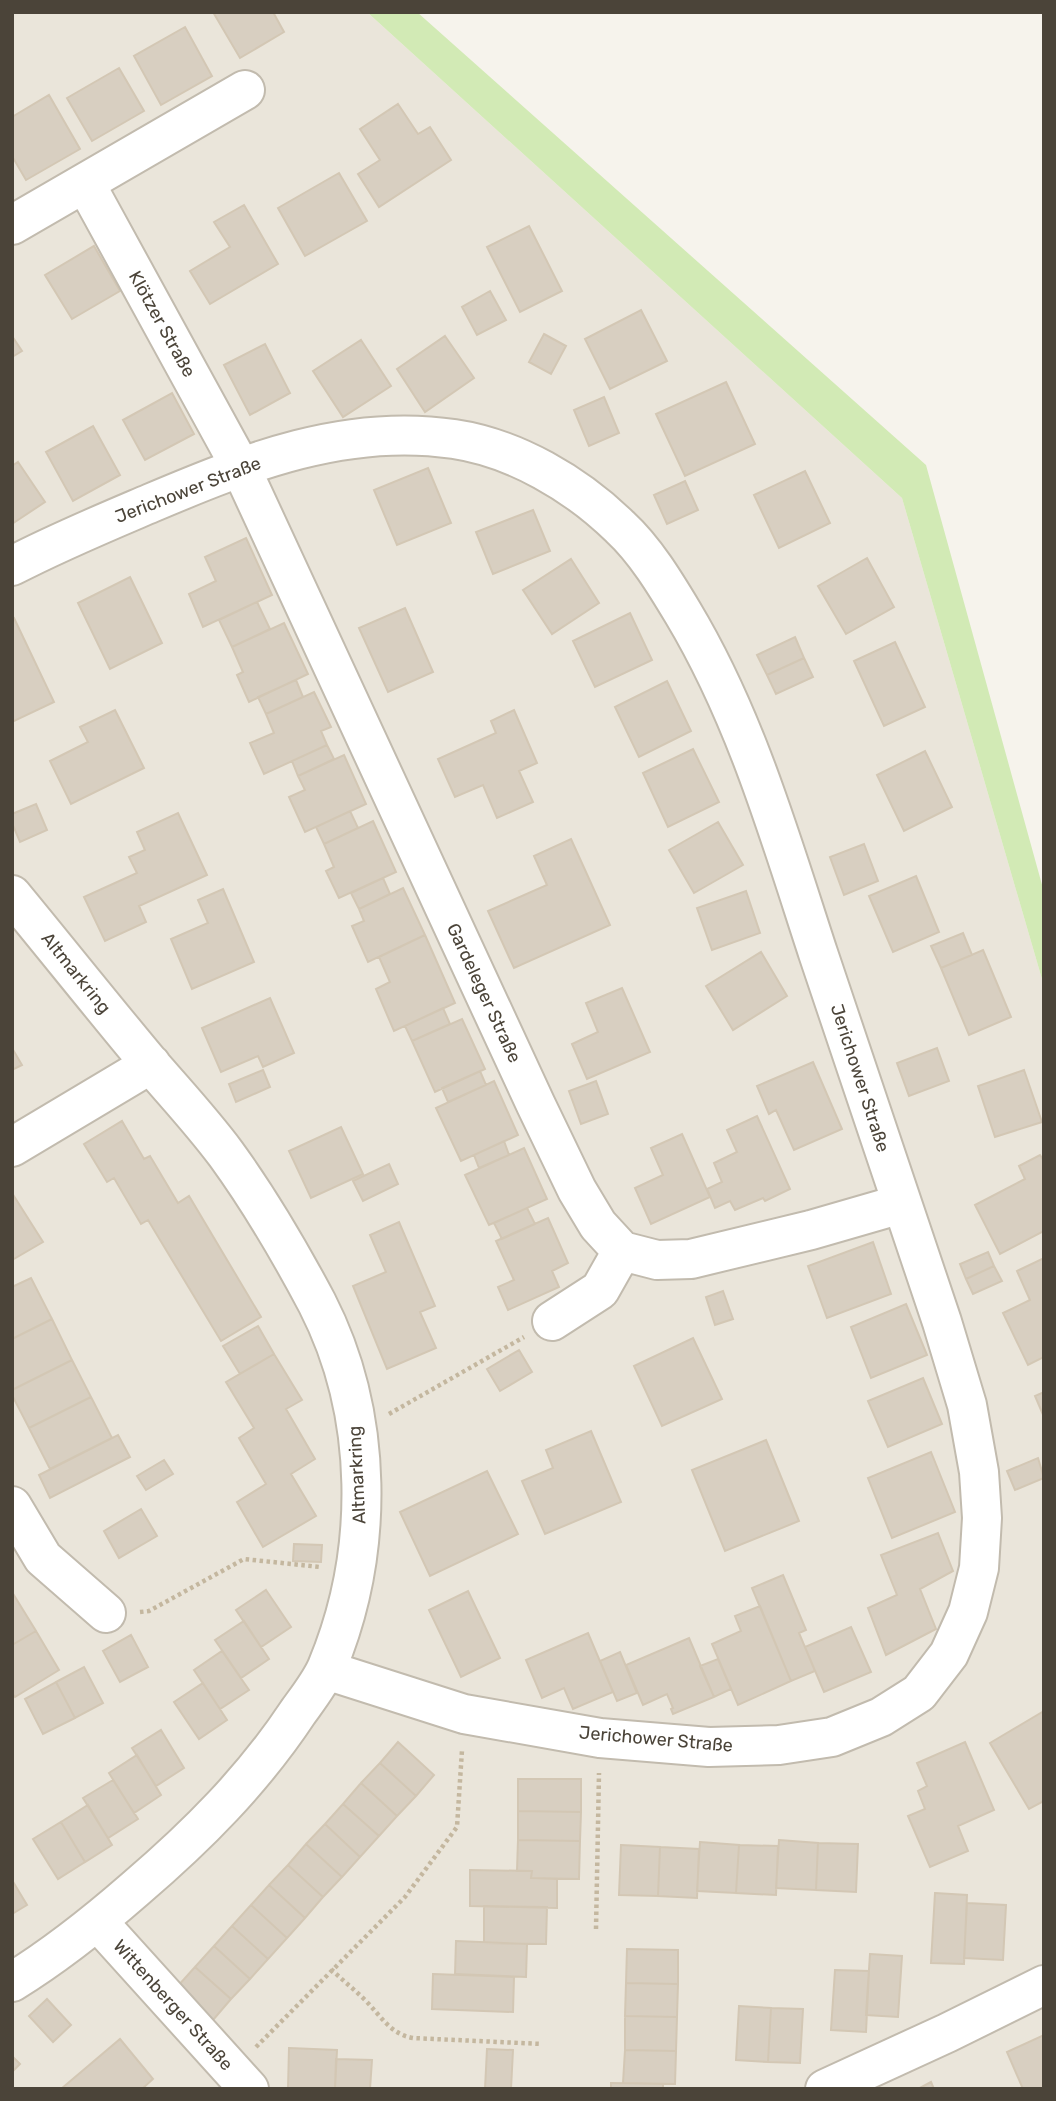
<svg xmlns="http://www.w3.org/2000/svg" width="1056" height="2101" viewBox="0 0 1056 2101" font-family="Rubik,sans-serif">
	<style>
		.residential { fill: #eae5da }
		.green { fill: #d2eab5 }
		.building { fill: #d8cfc1; stroke: #d3c7b4; stroke-width: 2 }
		.lines { fill: none; stroke-linecap: round; stroke-linejoin: round }
		.minor-casing { stroke: #c2bbae; stroke-width: 42 }
		.path { stroke: #c4b79f; stroke-width: 4.5; stroke-dasharray: 3.5 3.5; stroke-linecap: butt }
		.minor { stroke: #fff; stroke-width: 38 }
		.labels { text-anchor: middle; dominant-baseline: central; stroke-width: 5; stroke-linejoin: round; paint-order: stroke }
		.street-label { font-size: 18px; fill: #4b4439; stroke: #fff }
	</style>
	<rect width="100%" height="100%" fill="#f6f3ec"/>
	<path class="residential" d="M12,12h355l535,486 142,488v1103h-1032z"/>
	<path class="green" d="M367,12h50l509,453 118,427v94l-142,-488z"/>
	<path class="building" d="M213,12h60l11,20 -44,26z
		M185,27l27,49 -51,29 -27,-49z
		M119,68l25,43 -52,30 -25,-43z
		M49,95l31,54 -54,31 -14,-24v-39z
		M398,104l20,30 12,-7 21,33 -72,47 -21,-33 22,-14 -20,-31z
		M339,173l28,48 -62,35 -27,-48z
		M244,205l34,59 -68,40 -20,-33 40,-24 -16,-25z
		M529,226l33,65 -42,21 -33,-65z
		M94,246l26,45 -48,28 -27,-44z
		M490,291l16,29 -29,15 -15,-28z
		M641,310l26,51 -57,28 -25,-50z
		M544,334l22,12 -15,28 -22,-12z
		M12,336l10,15 -10,6z
		M445,336l29,42 -49,34 -28,-43z
		M361,340l30,46 -48,31 -30,-46z
		M265,344l25,49 -40,22 -26,-50z
		M726,382l29,62 -70,32 -29,-62z
		M172,393l22,41 -49,26 -22,-40z
		M604,397l15,36 -30,13 -15,-36z
		M93,426l27,49 -47,26 -27,-49z
		M18,462l27,40 -33,22v-58z
		M428,468l23,55 -54,22 -23,-55z
		M805,471l25,52 -51,25 -25,-53z
		M685,481l13,29 -31,14 -13,-29z
		M533,510l17,41 -57,23 -17,-42z
		M246,538l26,57 -69,32 -14,-33 27,-13 -11,-24z
		M867,558l27,49 -48,27 -28,-48z
		M571,559l28,44 -47,31 -29,-44z
		M130,577l32,66 -52,26 -32,-66z
		M257,602l13,27 -38,18 -13,-27z
		M405,608l28,64 -45,20 -29,-64z
		M630,613l22,47 -57,27 -22,-46z
		M14,618l40,84 -42,20v-103z
		M284,623l24,51 -59,28 -12,-27 6,-3 -11,-25z
		M795,637l9,21 -37,17 -10,-20z
		M895,642l30,65 -41,19 -30,-65z
		M804,658l9,19 -37,17 -9,-19z
		M296,680l7,17 -37,17 -8,-17z
		M667,681l24,50 -52,26 -24,-50z
		M314,692l17,35 -10,4 6,14 -63,29 -14,-31 24,-10 -8,-19z
		M115,710l29,58 -73,36 -21,-43 38,-19 -8,-15z
		M514,710l23,53 -18,8 14,31 -36,16 -14,-33 -28,12 -17,-38 58,-26 -5,-12z
		M327,745l7,14 -36,17 -6,-15z
		M693,749l26,53 -51,25 -25,-54z
		M925,751l27,56 -48,24 -27,-56z
		M344,755l22,49 -61,28 -16,-35 16,-7 -7,-14z
		M36,804l11,26 -27,12 -8,-19v-9z
		M350,811l8,17 -34,16 -8,-17z
		M178,813l29,62 -68,31 7,16 -41,19 -21,-44 53,-24 -8,-16 16,-7 -8,-18z
		M373,821l23,51 -57,26 -13,-27 8,-4 -10,-23z
		M718,822l25,43 -49,28 -25,-43z
		M571,839l39,86 -96,43 -26,-57 59,-26 -13,-29z
		M864,844l14,37 -34,14 -14,-38z
		M916,876l23,56 -46,20 -24,-56z
		M383,878l7,16 -31,15 -8,-16z
		M403,888l22,47 -57,27 -16,-36 12,-5 -5,-12z
		M223,889l31,73 -62,27 -21,-50 37,-16 -10,-23z
		M746,891l14,42 -48,17 -15,-42z
		M963,933l9,22 -31,13 -10,-22z
		M425,935l30,68 -61,28 -18,-42 14,-7 -11,-25z
		M983,950l28,67 -42,18 -28,-67z
		M761,952l26,44 -54,34 -27,-44z
		M622,988l28,64 -63,27 -15,-35 26,-12 -12,-29z
		M270,998l24,55 -31,14 -5,-11 -37,16 -19,-44z
		M443,1008l7,16 -38,17 -7,-15z
		M462,1019l23,50 -50,23 -23,-51z
		M12,1048l10,17 -10,5z
		M937,1048l12,33 -40,15 -12,-33z
		M813,1062l29,67 -48,21 -18,-40 -7,4 -12,-28z
		M263,1070l7,17 -34,15 -7,-18z
		M1024,1070l18,52 -47,15 -17,-51z
		M480,1071l6,14 -38,17 -6,-14z
		M494,1081l24,54 -57,26 -25,-53z
		M596,1081l12,33 -27,10 -12,-33z
		M757,1116l33,73 -25,12 -2,-3 -28,12 -5,-9 -15,7 -8,-19 15,-7 -8,-19 23,-11 -10,-22z
		M122,1121l22,38 6,-3 28,47 11,-7 72,121 -40,24 -73,-121 -7,4 -27,-46 -7,4 -23,-38z
		M341,1127l22,47 -52,24 -22,-47z
		M682,1134l28,63 -59,27 -16,-36 28,-13 -12,-27z
		M504,1141l5,14 -30,13 -5,-13z
		M524,1148l23,51 -58,26 -24,-50z
		M1040,1155l4,6v70l-44,23 -25,-49 50,-26 -6,-13z
		M389,1164l9,20 -35,17 -10,-20z
		M12,1193l31,49 -31,18z
		M527,1208l8,16 -33,15 -8,-16z
		M548,1218l20,45 -16,8 7,16 -51,23 -10,-23 16,-7 -18,-39z
		M399,1222l36,84 -15,6 16,36 -49,21 -34,-83 33,-14 -16,-37z
		M873,1242l18,52 -64,24 -19,-52z
		M988,1252l6,14 -28,13 -6,-15z
		M1044,1258v99l-16,8 -25,-52 27,-13 -13,-29z
		M994,1266l8,15 -29,13 -7,-15z
		M31,1278l21,41 -40,20v-52z
		M723,1291l10,28 -18,6 -9,-28z
		M906,1304l21,51 -56,23 -20,-51z
		M52,1319l20,41 -60,30v-51z
		M258,1326l16,28 -34,20 -17,-28z
		M693,1338l29,61 -60,27 -28,-60z
		M519,1350l13,22 -32,19 -13,-22z
		M274,1354l28,46 -16,9 29,50 -24,15 25,42 -53,31 -26,-45 29,-18 -27,-46 15,-10 -28,-46z
		M72,1360l19,37 -62,31 -17,-33v-5z
		M923,1378l19,46 -54,23 -20,-46z
		M1044,1392v25l-9,-21z
		M91,1397l21,41 -62,31 -21,-41z
		M591,1431l30,71 -76,32 -23,-53 31,-13 -7,-18z
		M118,1435l12,22 -80,41 -11,-23z
		M766,1440l33,81 -74,30 -33,-81z
		M931,1452l24,60 -63,26 -24,-60z
		M1038,1458l6,20 -29,12 -8,-19z
		M164,1460l9,14 -27,16 -9,-14z
		M487,1471l31,63 -88,42 -30,-64z
		M141,1509l16,27 -38,22 -15,-27z
		M938,1533l15,38 -33,18 16,40 -50,26 -18,-47 29,-13 -16,-40z
		M294,1544l28,1 -1,17 -28,-1z
		M783,1575l23,55 -7,3 16,38 -24,10 -39,-93z
		M266,1590l25,37 -30,20 -25,-37z
		M468,1591l32,67 -39,19 -32,-67z
		M12,1592l24,39 -24,14z
		M760,1606l31,75 -53,24 -26,-61 29,-13 -6,-15z
		M244,1621l25,38 -28,19 -26,-38z
		M851,1627l20,45 -47,20 -19,-45z
		M36,1631l23,39 -44,27 -3,-4v-48z
		M588,1633l25,59 -40,17 -9,-21 -22,10 -16,-38z
		M131,1635l17,32 -28,15 -17,-31z
		M689,1638l25,59 -41,17 -2,-5 2,-1 -6,-14 -24,11 -17,-40z
		M222,1651l27,39 -29,19 -26,-39z
		M620,1652l17,41 -20,8 -17,-40z
		M718,1659l13,30 -17,8 -14,-31z
		M84,1667l19,36 -28,15 -19,-36z
		M56,1682l19,36 -32,16 -18,-35z
		M203,1683l24,37 -28,19 -25,-37z
		M1044,1711v90l-15,8 -39,-66z
		M161,1730l23,38 -28,18 -24,-38z
		M398,1742l36,33 -18,21 -36,-33z
		M965,1742l29,68 -36,16 10,25 -38,16 -22,-51 17,-7 -7,-18 9,-5 -10,-23z
		M137,1755l24,40 -27,18 -25,-40z
		M380,1763l36,33 -19,20 -36,-33z
		M518,1779h63v33l-63,-1z
		M113,1780l25,39 -30,19 -25,-40z
		M361,1783l36,33 -18,20 -36,-32z
		M343,1804l36,32 -19,21 -35,-33z
		M88,1805l24,40 -27,17 -24,-40z
		M518,1811l63,1 -1,29 -62,-1z
		M61,1822l24,40 -27,17 -25,-40z
		M325,1824l35,33 -18,20 -36,-33z
		M518,1840l62,1 -1,38 -48,-1 1,-7h-15z
		M779,1840l39,3 -2,47 -40,-2z
		M700,1842l39,3 -3,48 -39,-2z
		M818,1843l40,1 -2,48 -40,-2z
		M306,1844l36,33 -19,20 -35,-32z
		M621,1845l39,2 -2,49 -39,-1z
		M739,1845l39,1 -2,49 -40,-2z
		M660,1847l39,2 -2,49 -39,-2z
		M288,1865l35,32 -18,21 -36,-33z
		M470,1870l62,1 -1,7 26,1v29l-87,-2z
		M12,1880l15,25 -15,9z
		M269,1885l36,33 -18,20 -36,-33z
		M935,1893l32,2 -3,69 -33,-1z
		M967,1903l39,2 -3,55 -39,-2z
		M251,1905l36,33 -19,21 -36,-33z
		M484,1906l63,1 -1,37 -62,-1z
		M232,1926l36,33 -18,20 -36,-33z
		M456,1941l71,3 -1,33 -71,-3z
		M214,1946l36,33 -19,20 -36,-32z
		M627,1949l51,1v34l-52,-1z
		M870,1954l32,2 -4,61 -32,-2z
		M195,1967l36,32 -18,21 -36,-33z
		M835,1970l34,1 -3,61 -35,-2z
		M433,1974l81,3 -1,35 -81,-3z
		M626,1983l52,1 -1,33 -52,-1z
		M47,1999l24,26 -18,17 -24,-26z
		M739,2006l32,2 -3,54 -32,-2z
		M771,2008l32,1 -3,54 -32,-1z
		M625,2016l52,1 -1,34 -51,-1z
		M1044,2035v54h-21l-16,-37z
		M120,2039l33,40 -11,10h-81z
		M289,2048l48,2 -2,39h-47z
		M487,2049l26,1 -2,39h-26z
		M625,2050l51,1 -1,33 -52,-1z
		M12,2056l8,8 -8,8z
		M336,2059l36,1 -2,29h-35z
		M931,2082l3,7h-16z
		M611,2083l52,1v5h-52z"/>
	<g class="lines">
		<defs>
			<path id="minor" d="M85,183l155,283 296,639 41,85 21,35 24,26 35,9 34,-1 120,-29 90,-26
				M12,225l233,-135
				M12,566c46,-24 92,-43 139,-63 97,-41 195,-80 303,-64 61,9 122,45 166,88 25,23 45,56 63,86 63,105 97,224 135,340 41,123 82,246 124,369l25,83 12,67 3,46 -3,50 -11,44 -19,42 -30,39 -38,24 -49,20 -53,8 -70,2 -109,-9 -136,-24 -138,-44
				M12,895c47,57 93,115 140,171 25,29 51,57 74,88 32,44 65,100 91,149 57,111 58,249 10,364 -7,16 -19,31 -29,45 -45,68 -101,124 -163,177 -39,34 -79,66 -123,93
				M12,1147l139,-83
				M552,1321l48,-31 22,-39
				M12,1506l31,52 63,55
				M98,1922l151,167
				M825,2089l122,-56 97,-48"/>
		</defs>
		<use href="#minor" class="minor-casing"/>
		<path class="path" d="M389,1414l135,-77
			M140,1612l9,-1 95,-52 76,8
			M596,1929l3,-156
			M331,1969c11,11 23,20 34,31 16,16 25,34 48,38l129,6
			M256,2047l149,-150 52,-70 5,-77"/>
		<use href="#minor" class="minor"/>
	</g>
	<g class="labels">
		<g class="street-label">
			<text transform="translate(162 324) rotate(61)">Klötzer Straße</text>
			<text transform="translate(188 490) rotate(-21)">Jerichower Straße</text>
			<text transform="translate(76 973) rotate(51)">Altmarkring</text>
			<text transform="translate(484 993) rotate(65)">Gardeleger Straße</text>
			<text transform="translate(860 1078) rotate(72)">Jerichower Straße</text>
			<text transform="translate(357 1475) rotate(-93)">Altmarkring</text>
			<text transform="translate(656 1739) rotate(5)">Jerichower Straße</text>
			<text transform="translate(173 2005) rotate(48)">Wittenberger Straße</text>
		</g>
	</g>
	<rect width="1056" height="2101" fill="none" stroke="#4b4439" stroke-width="28"/>
</svg>
